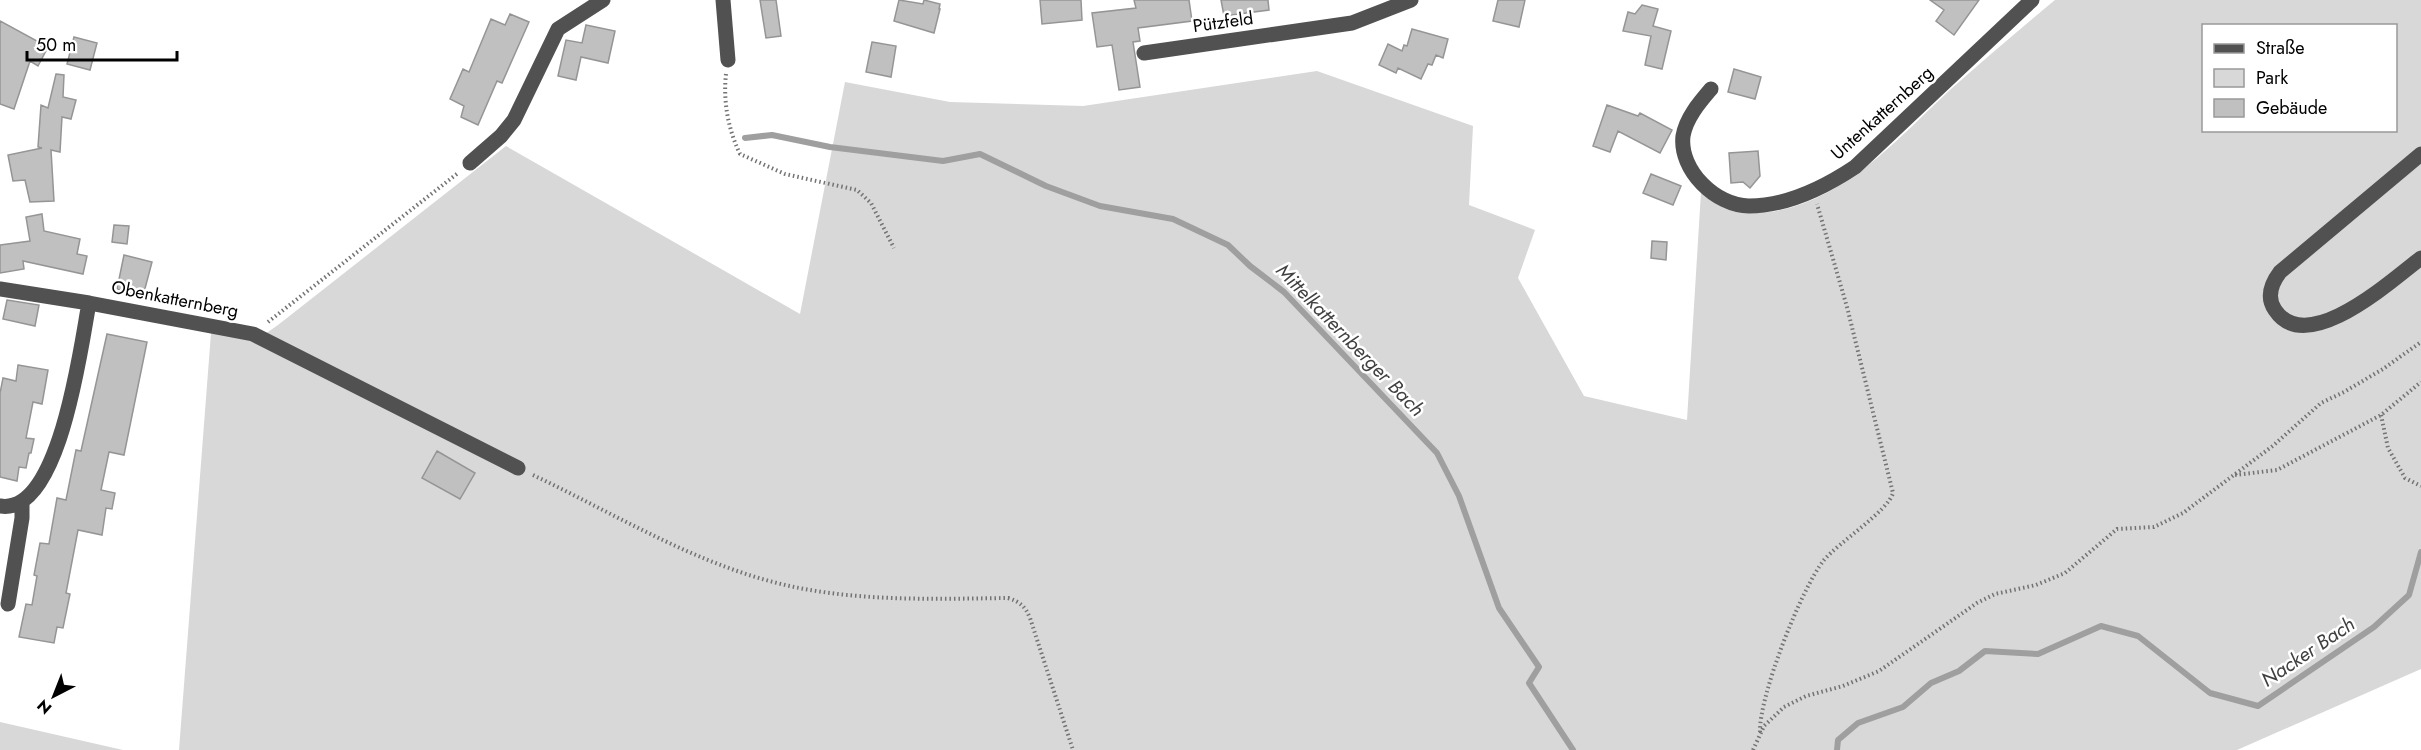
<svg xmlns="http://www.w3.org/2000/svg" width="2421" height="750" viewBox="0 0 2421 750" font-family="Jost,sans-serif">
	<style>
		.green { fill: #d8d8d8; fill-rule: evenodd }
		.lines { fill: none; stroke-linecap: round; stroke-linejoin: round }
		.stream { stroke: #9f9f9f; stroke-width: 6 }
		.building { fill: #c0c0c0; stroke: #959595; stroke-width: 1.5 }
		.path { stroke: #737373; stroke-width: 4; stroke-dasharray: 1.5 3; stroke-linecap: butt }
		.minor { stroke: #515151; stroke-width: 15 }
		.labels { text-anchor: middle; dominant-baseline: central; stroke-width: 5; stroke-linejoin: round; paint-order: stroke }
		.street-label { font-size: 18px; fill: #000; stroke: #fff }
		.water-label { font-size: 20px; font-style: italic; fill: #404040; stroke: #fff }
	</style>
	<rect width="100%" height="100%" fill="#fff"/>
	<path class="green" d="M2055,0h366v669l-184,81h-2058l32,-417 44,8 23,-16 228,-179 294,168 45,-232 105,20 133,4 234,-35 156,55 -4,79 66,25 -17,48 66,118 103,24 14,-228c24,12 41,23 69,20 75,-11 128,-74 181,-123 34,-30 69,-60 104,-89zM2204,26h192v104h-192z
		M0,722l123,28h-123z"/>
	<g class="lines">
		<path class="stream" d="M745,138l27,-3 58,12 113,14 37,-7 66,32 54,20 73,13 55,26 22,21 34,26 153,161 22,43 40,112 40,59 -10,16 44,67
			M1837,750l1,-10 20,-17 45,-16 28,-24 28,-12 26,-20 53,3 63,-28 37,10 72,57 48,13 116,-79 35,-32 12,-43"/>
	</g>
	<path class="building" d="M760,0h16l5,36 -15,2z
		M899,0l24,4 1,-4 16,4 -1,5h1l-6,24 -40,-12z
		M1040,0h41l1,20 -40,4z
		M1134,0h55l3,21 -54,7 2,13 -7,1 7,45 -21,3 -7,-45 -15,2 -5,-34 44,-5z
		M1221,0h47l1,10 -45,6z
		M1498,0h27l-6,27 -26,-6z
		M1930,0h49l-25,35 -18,-14 8,-11z
		M1642,5l16,4 -5,17 18,5 -9,38 -17,-4 6,-29 -28,-5 5,-19 7,2z
		M510,14l19,8 -27,61 -5,-2 -19,44 -17,-8 3,-11 -14,-7 13,-30 6,3 22,-53 14,6z
		M0,21l48,26 -10,19 -8,-5 -16,48 -14,-5z
		M586,25l29,6 -7,32 -27,-6 -5,23 -18,-4 8,-36 16,3z
		M1412,29l36,10 -5,19 -7,-3 -4,10 -4,-1 -7,15 -23,-11 -2,5 -17,-8 9,-21 14,7 2,-6 3,1z
		M74,37l23,6 -7,27 -23,-6z
		M872,42l24,4 -5,31 -25,-5z
		M1734,69l27,8 -6,22 -27,-7z
		M56,74l8,1 -1,22 13,3 -5,19 -9,-2 -2,35 -9,-2 3,51 -24,1 -5,-22 -12,1 -5,-26 34,-7 -4,-1 3,-42 7,3z
		M1607,105l31,11 2,-3 32,17 -12,23 -42,-22 -8,21 -17,-6z
		M1758,151l2,25 -10,12 -7,-6 -12,1 -2,-30z
		M1651,174l30,12 -8,19 -30,-12z
		M42,214l2,17 36,8 -3,15 10,2 -4,18 -60,-13 1,8 -24,4v-28l30,-4 -4,-24z
		M114,225l15,1 -2,18 -15,-2z
		M1652,241l15,1 -1,18 -15,-2z
		M124,255l28,7 -9,34 -26,-7z
		M7,300l32,5 -4,21 -32,-7z
		M107,334l40,8 -23,113 -15,-3 -8,38 14,3 -3,16 -6,-1 -4,27 -24,-5 -12,63 4,1 -7,34 -6,-1 -3,16 -35,-6 7,-33 6,1 5,-29 -3,-1 6,-32 9,1 8,-46 9,2 10,-50 5,1z
		M18,365l30,5 -6,34 -9,-2 -7,36 8,1 -3,14h-2l-3,15 -7,-1 -2,14 -17,-4v-84l3,-15 13,3z
		M437,451l38,22 -15,26 -38,-21z"/>
	<g class="lines">
		<path class="path" d="M726,74c-3,27 2,55 14,80l45,20 72,16 14,13 23,45
			M268,322l190,-149
			M2381,415l7,33 17,30 16,8
			M533,475c80,38 157,86 244,108 75,19 154,16 231,15 12,4 17,8 22,20l43,132
			M2235,475l42,-5 104,-55 40,-33
			M1760,732c-1,-36 41,-143 64,-172 14,-17 64,-49 69,-67l-46,-186 -30,-103
			M1753,750l11,-24 20,-19 22,-11 37,-10 36,-15 98,-68 18,-9 41,-9 29,-12 52,-44 37,-2 29,-14 91,-68 47,-42 23,-11 39,-23 38,-27"/>
		<path class="minor" d="M723,0l5,60
			M1144,53l208,-30 59,-23
			M1711,89c-12,14 -25,29 -28,47 -4,34 33,70 66,70 37,0 76,-19 106,-39l177,-167
			M2421,154l-141,118c-9,12 -14,25 -5,38 32,48 117,-30 146,-52
			M470,163l31,-27 13,-16 44,-91 45,-29
			M0,289l89,14c-8,42 -29,213 -89,203
			M89,303l164,31 265,134
			M8,604l14,-86v-15"/>
	</g>
	<g class="labels">
		<g class="street-label">
			<text transform="translate(1223 22) rotate(-8)">Pützfeld</text>
			<text transform="translate(1882 113) rotate(-42)">Untenkatternberg</text>
			<text transform="translate(175 299) rotate(11)">Obenkatternberg</text>
		</g>
		<g class="water-label">
			<text transform="translate(1350 340) rotate(46)">Mittelkatternberger Bach</text>
			<text transform="translate(2308 652) rotate(-34)">Nacker Bach</text>
		</g>
	</g>
	<rect x="2202" y="24" width="195" height="108" fill="#ffffff" stroke="#999999" stroke-width="1.5"/>
	<rect x="2214" y="44" width="30" height="9" fill="#515151" stroke="#999999" stroke-width="1.5"/>
	<text x="2256" y="54" font-size="18" fill="#000000">Straße</text>
	<rect x="2214" y="69" width="30" height="18" fill="#d8d8d8" stroke="#999999" stroke-width="1.5"/>
	<text x="2256" y="84" font-size="18" fill="#000000">Park</text>
	<rect x="2214" y="99" width="30" height="18" fill="#c0c0c0" stroke="#999999" stroke-width="1.5"/>
	<text x="2256" y="114" font-size="18" fill="#000000">Gebäude</text>
	<g transform="translate(54 696) rotate(222)" stroke="#ffffff" stroke-width="4.5" paint-order="stroke">
	<path d="M0-4.5L10 22L0 15L-10 22Z" fill="#000000"/>
	<text y="-9" font-size="16" font-weight="bold" text-anchor="middle" fill="#000000">N</text>
	</g>
	<path d="M27 51v9h150v-9" fill="none" stroke="#000000" stroke-width="3"/>
	<text x="36" y="51" font-size="18" fill="#000000" stroke="#ffffff" stroke-width="4.5" paint-order="stroke">50 m</text>
</svg>
